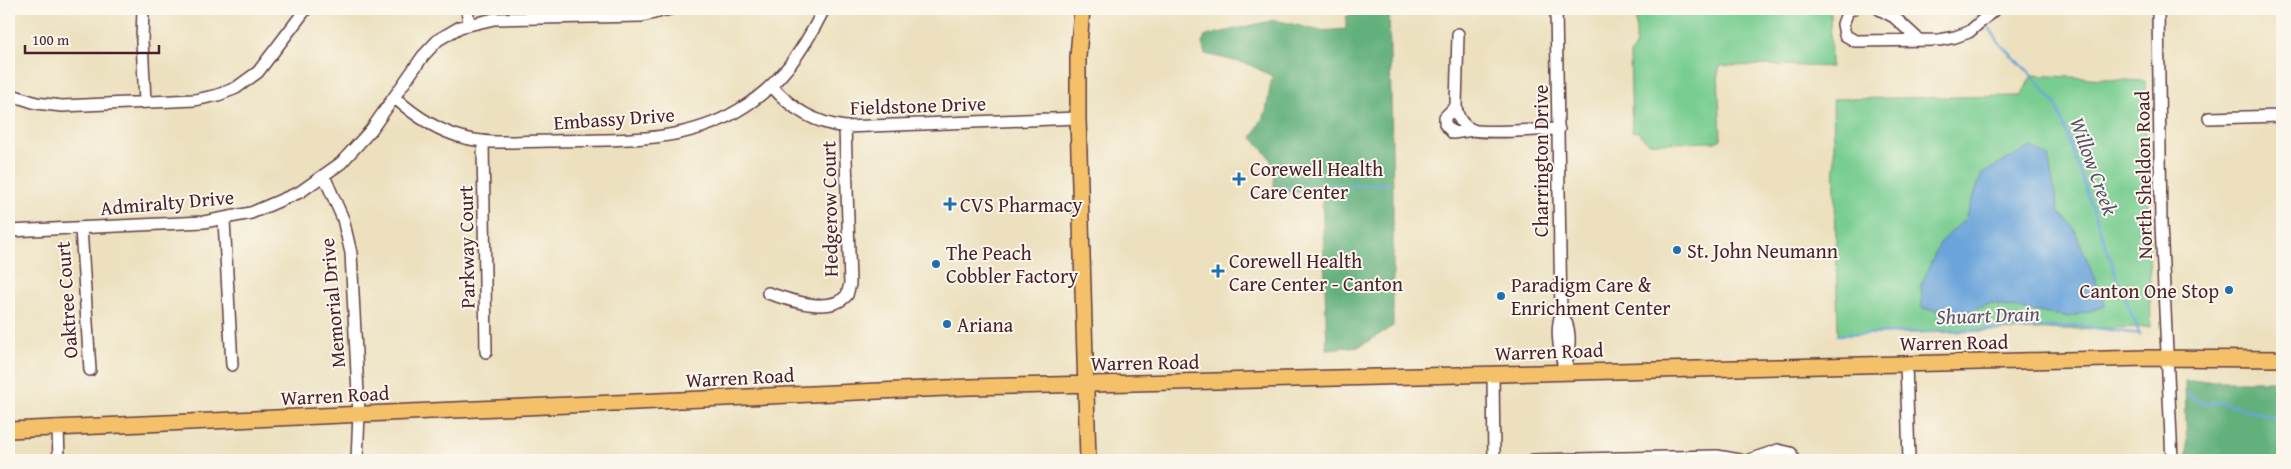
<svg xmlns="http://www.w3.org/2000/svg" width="2291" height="469" viewBox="0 0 2291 469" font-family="'Gentium Book Plus',serif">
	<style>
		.green { fill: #78cd91; stroke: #61765e }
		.forest { fill: #62b07b; stroke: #566853 }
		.water { fill: #6ba4da; stroke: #5a6282 }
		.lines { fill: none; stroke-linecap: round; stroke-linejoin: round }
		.stream { stroke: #6ba4da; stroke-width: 2.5 }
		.minor-casing { stroke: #623c41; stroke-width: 14 }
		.major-casing { stroke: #623c41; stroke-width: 18 }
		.minor { stroke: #fff; stroke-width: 11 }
		.major { stroke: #f4c16a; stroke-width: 15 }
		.poi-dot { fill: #1f6fb2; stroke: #fbf7ec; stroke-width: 2 }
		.labels { text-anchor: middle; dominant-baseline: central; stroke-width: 4; stroke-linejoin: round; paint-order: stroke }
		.street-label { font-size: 20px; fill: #4a1f2b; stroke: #fbf7ec }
		.poi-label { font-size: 20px; fill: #4a1f2b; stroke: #fbf7ec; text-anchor: start }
		.water-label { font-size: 21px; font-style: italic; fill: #575471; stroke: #fbf7ec }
	</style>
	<rect width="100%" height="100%" fill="#fbf7ec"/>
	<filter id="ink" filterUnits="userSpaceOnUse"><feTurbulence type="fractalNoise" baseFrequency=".02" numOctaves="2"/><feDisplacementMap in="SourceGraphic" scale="10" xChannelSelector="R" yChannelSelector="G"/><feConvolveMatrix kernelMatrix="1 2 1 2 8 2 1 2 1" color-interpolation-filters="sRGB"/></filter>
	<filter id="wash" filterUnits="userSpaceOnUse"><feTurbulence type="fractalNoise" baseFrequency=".0096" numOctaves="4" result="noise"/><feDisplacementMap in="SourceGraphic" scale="20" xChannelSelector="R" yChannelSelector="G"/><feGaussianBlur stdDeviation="1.12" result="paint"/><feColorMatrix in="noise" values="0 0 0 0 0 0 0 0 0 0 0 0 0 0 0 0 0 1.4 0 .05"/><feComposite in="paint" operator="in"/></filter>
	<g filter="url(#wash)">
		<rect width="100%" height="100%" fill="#ece0be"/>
		<path class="green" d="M1636,9h194l1,58 -54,-2 -57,1 -2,7 3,66 -5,3 -66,1 -8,-6 -3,-5 -7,-1 -2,-76 6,-11z
			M2032,75l113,6 6,246 -313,8 -5,-236 188,-3z"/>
		<path class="forest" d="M1359,9h30l4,183v134l-33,20 -33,3 -5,-157h-48c0,-31 0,-32 -22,-54l14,-26 6,-36 -24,-12 -43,-10 -3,-11 3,-7 70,-16 46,11 25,-2v-12z
			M2185,381h97v79h-95z"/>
		<path class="water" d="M2030,147l18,9 10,55 16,17 32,78 -37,11 -78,-13 -32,10 -37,-6 -1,-23 19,-42 25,-24 17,-45z"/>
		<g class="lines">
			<path class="stream" d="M1972,9l5,6
				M1988,26l13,19 31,30 25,31 56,161 27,68
				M1281,188l107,-4
				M2281,319h1
				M1838,335l243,-9 58,8
				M2187,394l16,10 16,-2 63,17"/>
		</g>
	</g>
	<g filter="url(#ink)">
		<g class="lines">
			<defs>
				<path id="minor" d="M143,9l-1,32 3,61
					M467,9l2,14
					M1556,9l5,305c-6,18 -1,38 4,57
					M1853,9l-5,2 -5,13 2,11 10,6 84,-1 16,-3 14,-5 26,-23
					M1879,9l15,8 24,22
					M2158,9l3,215 11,236
					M1458,34l-2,72c1,11 6,20 17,24 10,4 71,-1 86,-1
					M772,86c19,23 43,37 73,41l233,-9
					M9,94l27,9 26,3 133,-6 23,-5 18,-7 22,-16 48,-63
					M394,97c21,19 43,34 71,41 27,7 57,3 84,3 63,-2 132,4 188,-30 42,-24 66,-60 87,-102
					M1456,106l-11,11v7l8,9 20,-3
					M2209,118l73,-2
					M483,141l3,211
					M324,176l19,43 8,34 8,161 -2,46
					M224,220l8,145
					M81,228l9,142
					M9,231l195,-9 47,-9 49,-21 41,-29 30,-33 52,-74 15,-16 22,-13 34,-8 148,-3 28,-7
					M768,293c21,7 62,22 79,2l3,-11 -5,-157
					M1561,314c12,14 8,34 5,52
					M1906,363l3,97
					M1493,373l1,87
					M58,428l1,32
					M1533,460l184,-4 23,4
					M1749,460l29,-10 13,3 2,7"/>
				<path id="major" d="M1082,9l-4,48v61l10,342
					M9,430l960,-43 1177,-29 136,1"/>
			</defs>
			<use href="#minor" class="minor-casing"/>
			<use href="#major" class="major-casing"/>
			<use href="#minor" class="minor"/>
			<use href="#major" class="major"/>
		</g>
	</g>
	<g class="poi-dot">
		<path d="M1236.5 171.5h5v5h5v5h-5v5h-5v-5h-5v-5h5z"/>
		<path d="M947.5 196.5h5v5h5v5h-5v5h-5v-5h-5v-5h5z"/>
		<circle cx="1677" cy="250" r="5"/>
		<circle cx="936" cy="264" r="5"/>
		<path d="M1215.5 263.5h5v5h5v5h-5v5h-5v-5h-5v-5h5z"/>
		<circle cx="2229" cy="290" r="5"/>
		<circle cx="1501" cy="296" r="5"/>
		<circle cx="947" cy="324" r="5"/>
	</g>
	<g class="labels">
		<g class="street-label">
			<text transform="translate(918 105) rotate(-2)">Fieldstone Drive</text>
			<text transform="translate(614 118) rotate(-4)">Embassy Drive</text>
			<text transform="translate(1540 161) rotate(-90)">Charrington Drive</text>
			<text transform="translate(2143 175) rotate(-91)">North Sheldon Road</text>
			<text transform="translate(167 202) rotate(-5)">Admiralty Drive</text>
			<text transform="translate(829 209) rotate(-91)">Hedgerow Court</text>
			<text transform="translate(466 247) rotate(-91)">Parkway Court</text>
			<text transform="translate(66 300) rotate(-94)">Oaktree Court</text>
			<text transform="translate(332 303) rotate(-95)">Memorial Drive</text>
			<text transform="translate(1954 342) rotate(-1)">Warren Road</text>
			<text transform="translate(1549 351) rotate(-2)">Warren Road</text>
			<text transform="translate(1145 362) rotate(-1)">Warren Road</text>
			<text transform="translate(740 377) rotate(-3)">Warren Road</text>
			<text transform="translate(335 395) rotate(-3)">Warren Road</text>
		</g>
		<g class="poi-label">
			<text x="1250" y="168">Corewell Health<tspan x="1250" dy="23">Care Center</tspan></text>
			<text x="960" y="204">CVS Pharmacy</text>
			<text x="1687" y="250">St. John Neumann</text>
			<text x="946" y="252">The Peach<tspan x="946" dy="23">Cobbler Factory</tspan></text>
			<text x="1229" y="260">Corewell Health<tspan x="1229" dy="23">Care Center - Canton</tspan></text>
			<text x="1511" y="284">Paradigm Care &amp;<tspan x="1511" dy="23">Enrichment Center</tspan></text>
			<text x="2219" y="290" text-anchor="end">Canton One Stop</text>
			<text x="957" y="324">Ariana</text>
		</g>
		<g class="water-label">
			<text transform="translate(2094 166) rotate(70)">Willow Creek</text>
			<text transform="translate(1988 315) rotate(-2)">Shuart Drain</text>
		</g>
	</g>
	<rect width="2291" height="469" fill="none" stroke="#fbf7ec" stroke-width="30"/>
	<path d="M25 45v8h134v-8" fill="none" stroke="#4a1f2b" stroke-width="2.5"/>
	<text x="32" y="45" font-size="15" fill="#4a1f2b" stroke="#fbf7ec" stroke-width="4" paint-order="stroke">100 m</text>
</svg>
